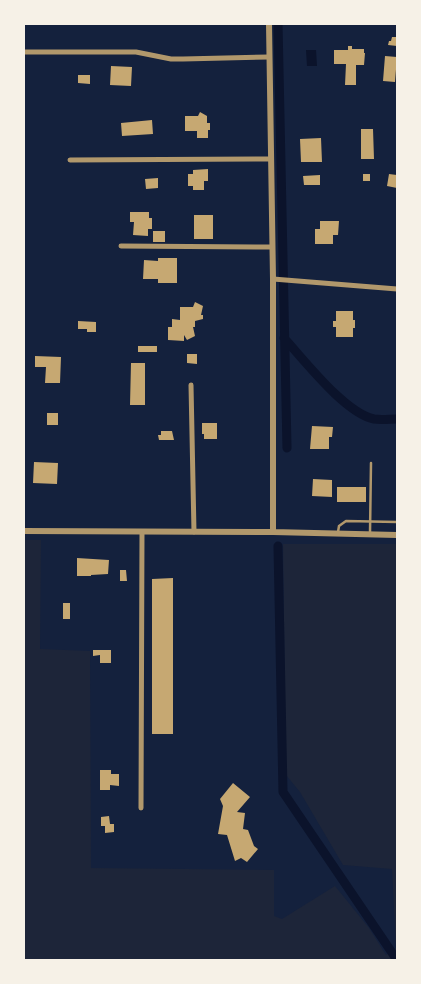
<svg xmlns="http://www.w3.org/2000/svg" width="421" height="984" viewBox="0 0 421 984" font-family="Quicksand,sans-serif">
	<style>
		.green { fill: #1d2539 }
		.water { fill: #0b132b }
		.lines { fill: none; stroke-linecap: round; stroke-linejoin: round }
		.canal { stroke: #0b132b; stroke-width: 9 }
		.building { fill: #c6a872 }
		.service { stroke: #b1986c; stroke-width: 2.5 }
		.minor { stroke: #b1986c; stroke-width: 5 }
		.tertiary { stroke: #b1986c; stroke-width: 6 }
	</style>
	<rect width="100%" height="100%" fill="#14213d"/>
	<path class="green" d="M24,540h17l-1,109 50,2 1,217 183,2v46l8,3 53,-33 34,42 17,27 10,-7 -4,-79 -49,-4 -43,-73 -14,-17 -3,-231h114v416h-373z"/>
	<path class="water" d="M306,50h10l1,16h-10z"/>
	<g class="lines">
		<path class="canal" d="M278,24l9,424
			M284,338c21,23 61,75 90,81 7,1 16,0 23,0
			M278,546l5,246 114,168"/>
	</g>
	<path class="building" d="M392,37h5v9l-9,-1 1,-4h2z
		M348,46h4v3h12v4h1l-1,12h-8v20h-11l1,-21h-12v-14h14z
		M385,56l12,1 -2,25 -12,-1z
		M111,66l21,1 -1,19 -21,-1z
		M78,75h12v9l-12,-1z
		M200,112l7,4v7h3v7h-2v8h-11v-7h-12v-15h13z
		M152,120l1,14 -31,2 -1,-13z
		M361,129h12l1,30h-13z
		M321,138l1,24h-21l-1,-23z
		M208,169v12h-4v9h-11v-4h-5v-12h5v-4z
		M363,174h7v7h-7z
		M389,174l8,1v13l-10,-2z
		M320,175v10h-16l-1,-9z
		M158,178v10l-12,1 -1,-10z
		M130,212h19v6h3v11h-4v7l-15,-1 1,-13h-4z
		M194,215h19v24h-19z
		M320,221h19l-1,14h-5v9h-18v-15h5z
		M153,231h12v11h-12z
		M158,258h19v25h-19v-4h-15l1,-19 14,1z
		M195,302l8,4 -2,9h2v4l-8,2v6h-2l2,9 -8,4 -3,-5v6l-16,-1v-13h4v-8l8,1v-13h13z
		M336,311h17v9h2v8h-2v9h-17v-10h-3v-6h3z
		M78,321l18,1v10h-9v-3h-9z
		M138,346h19v6h-19z
		M187,354h10v10l-10,-1z
		M35,356l26,1 -1,26h-15l1,-16h-11z
		M131,363h14v42h-15z
		M47,413h11v12h-11z
		M202,423h15v16h-13v-5h-2z
		M312,426l21,1 -1,10h-3v12h-19z
		M161,431h11l2,9h-15l-1,-5h3z
		M34,462l24,1 -1,21 -24,-1z
		M313,479l19,1v17l-20,-1z
		M337,487h29v15h-29z
		M77,558l32,2 -1,14 -17,1v1h-14z
		M120,570h6l1,11h-7z
		M173,578v156h-21v-155z
		M63,603h7v16h-7z
		M93,650h18v13h-11v-8l-7,1z
		M100,770h11v4h8v12l-9,-1v5h-10z
		M233,783l17,14 -13,15 8,1 -2,16 5,1 6,16 4,3 -11,13 -6,-4 -6,3 -8,-26 -9,-1 5,-28 -3,-7z
		M109,816l1,8h4v8l-9,1v-7h-4v-9z"/>
	<g class="lines">
		<path class="service" d="M338,532l1,-6 7,-5 51,1
			M370,533l1,-70"/>
		<path class="minor" d="M24,52h112l35,7h12l86,-2
			M70,160l201,-1
			M121,246l151,1
			M273,279l124,10
			M191,385l3,147
			M141,808l1,-276"/>
		<path class="tertiary" d="M269,24l4,255v253
			M24,531l249,1 124,3"/>
	</g>
	<rect width="421" height="984" fill="none" stroke="#f6f1e7" stroke-width="50"/>
</svg>
